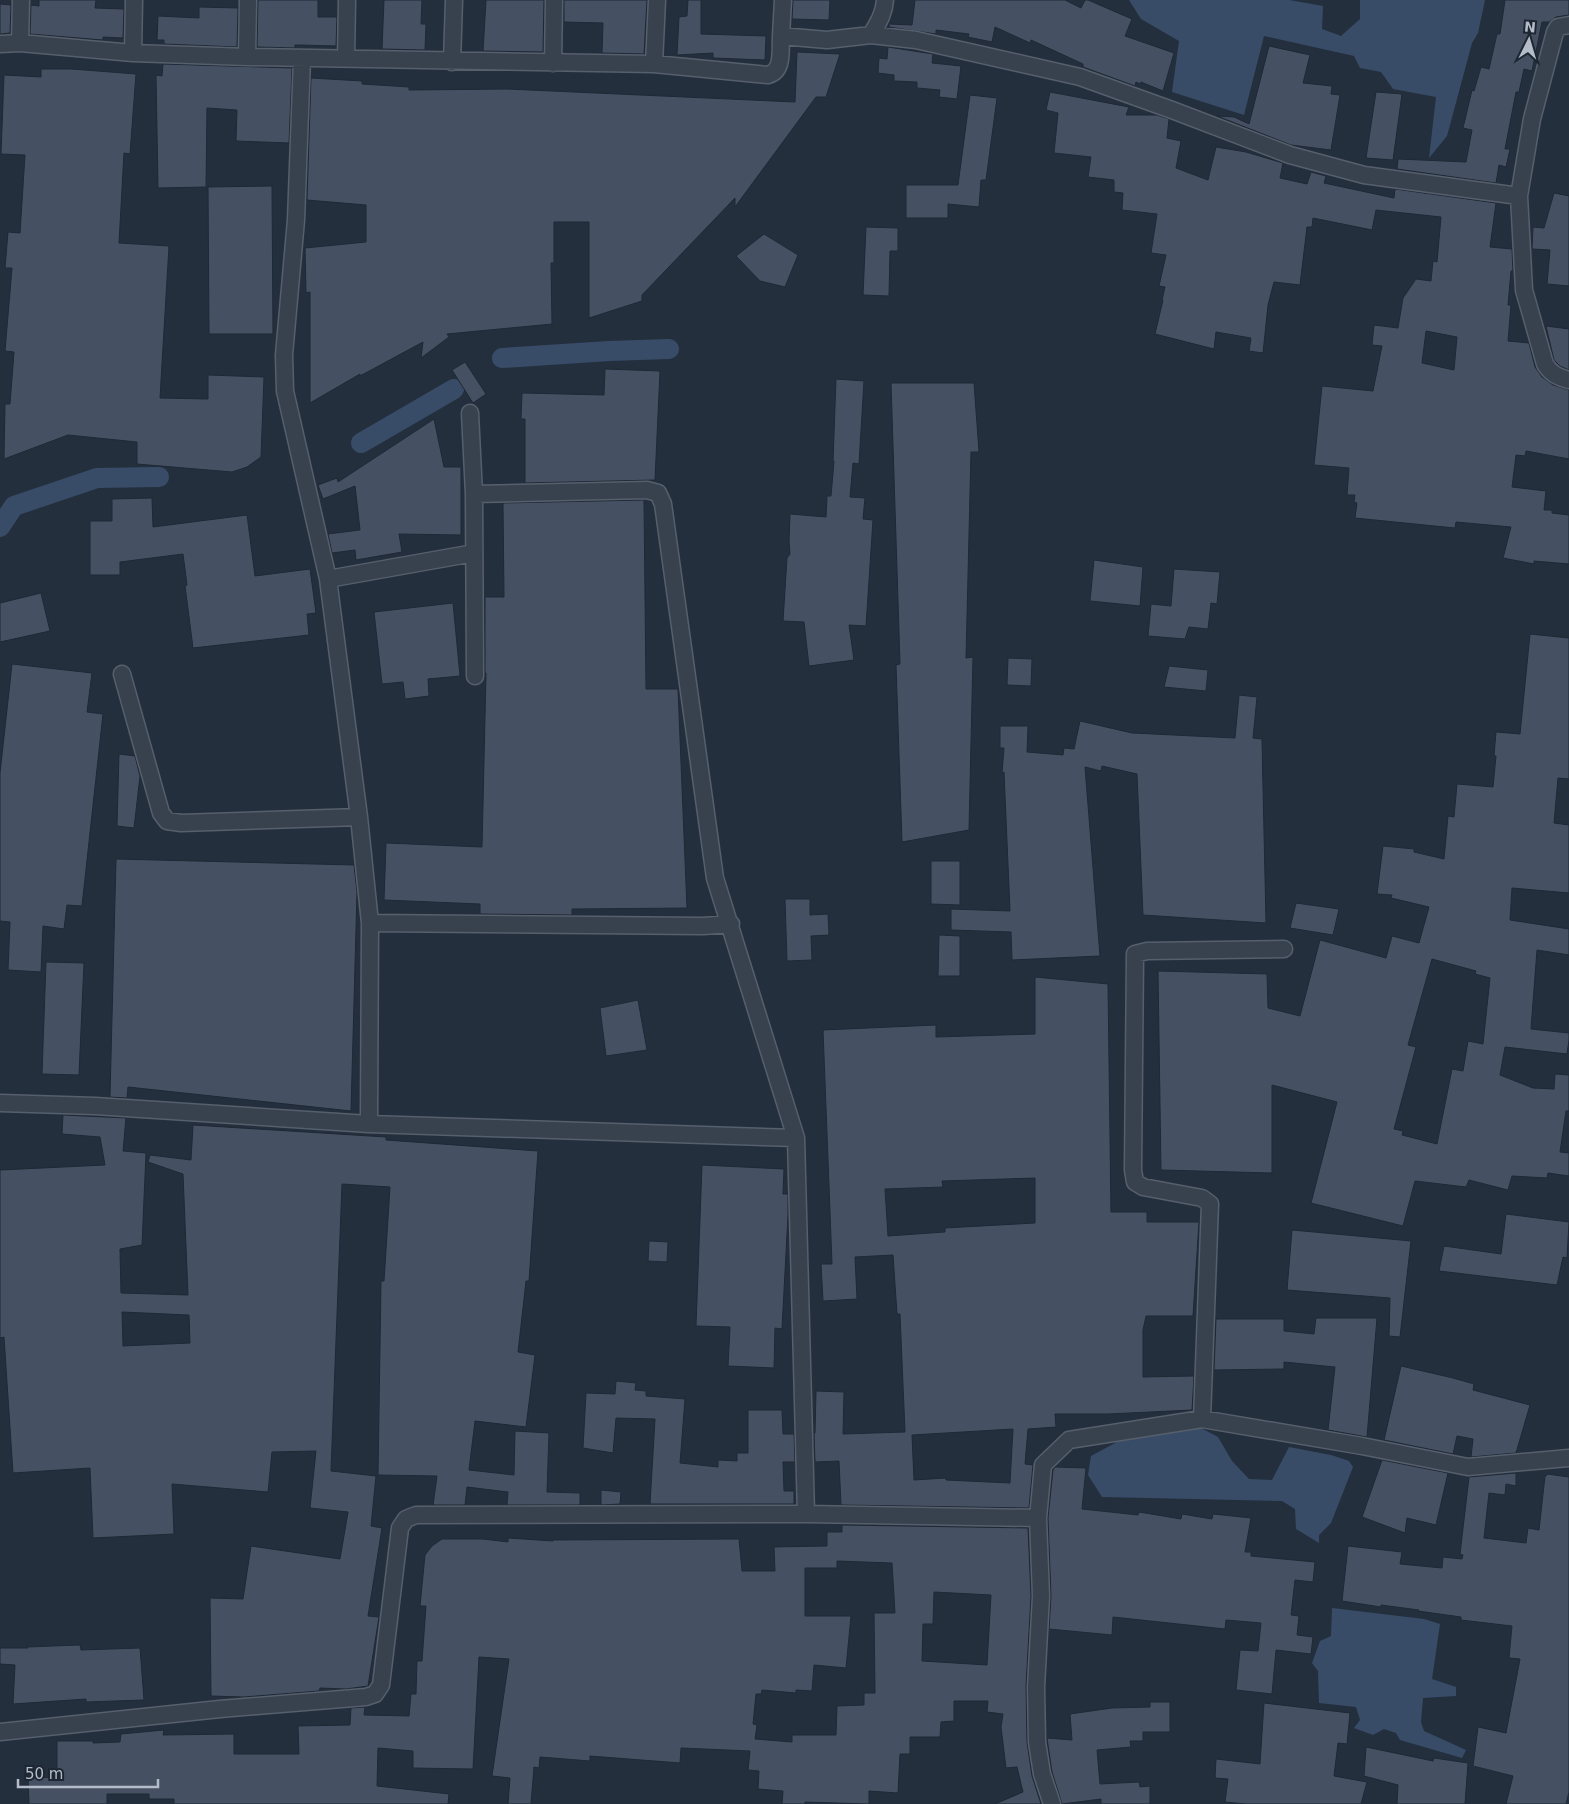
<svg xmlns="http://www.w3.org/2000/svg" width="1569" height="1804" viewBox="0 0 1569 1804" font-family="'DejaVu Sans',sans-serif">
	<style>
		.water { fill: #394c67 }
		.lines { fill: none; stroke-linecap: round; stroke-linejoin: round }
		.canal { stroke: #394c67; stroke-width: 20 }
		.building { fill: #455162; stroke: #1f2835; fill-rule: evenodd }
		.minor-casing { stroke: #565f6c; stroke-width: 19 }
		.minor { stroke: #38414e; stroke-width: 16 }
	</style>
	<rect width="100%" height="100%" fill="#242f3e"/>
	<path class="water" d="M1129,0h160l34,6 -1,23 19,7 19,-17v-19h125l-7,33 -6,10 -25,93 -18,22 7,-61 -43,-8 -12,-17 -21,-4 -6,-12 -90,-20 -20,79 -72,-23 7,-51 -38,-22z
		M1201,1428l17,9 14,24 17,18 23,1 17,-33 42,8 18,6 4,6 -22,56 -12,12v8l-23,-14 -1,-20 -13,-8 -180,-4 -14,-22 3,-19 26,-14 33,-9z
		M1332,1608l92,11 16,5 -8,55 24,8v9l-33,2 -2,24 3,9 42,19 -4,8 -62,-18 -4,-7 -12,-4 -11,6 -19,-7 6,-8 -4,-13 -37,-4 -1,-32 -6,-8 8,-22 11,-5z"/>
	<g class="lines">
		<path class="canal" d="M502,358l107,-7 60,-2
			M361,443l93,-54
			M0,527l14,-21 83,-28 62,-1"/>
	</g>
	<path class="building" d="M39,0h57l-1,8 29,1 -1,29 -20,-1v3l-73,-6 1,-29 8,1z
		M258,0h60v17h19l-1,29 -36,-1h-5v3l-38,-1z
		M384,0h38l-1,24h5l-1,26 -43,-1z
		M486,0h58l-1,52 -60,-1z
		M564,0h83l-3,54 -42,-1 1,-30 -39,-1z
		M688,0h13v34l65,2 -1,24 -52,-2v-5l-36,2 2,-38 8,-1z
		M793,0h37l-1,20 -37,-1z
		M915,0h150l16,8 4,-8h3l44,19 -7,17 49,17 -11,38 -22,-9 -1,2 -4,-2 -1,4 -52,-19v-3l-52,-24 -1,3 -35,-16 -3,15 -24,-5 1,-3 -33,-4v4l-47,-7v-3l23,1z
		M1505,0h64v15l-13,2 -7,5h-7l-10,49 -8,-2 -5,23h-3l-11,57h5l-4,18 -7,-2 -3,18 -99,-14 1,-10 68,3 6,-32 -9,-2 9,-38 2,1 7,-24 8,2 8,-35h3z
		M0,4l11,1 -1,28 -10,1z
		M199,7l39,1 -1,39 -73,-3v-4h-7l1,-24 41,2z
		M1269,46l41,9 -7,28 29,3 -1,8 9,1 -9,55 -40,-5 -74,-29 17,1 15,7z
		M888,47l45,7 -1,9 29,3 -4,33 -18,-2 1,-7 -23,-2v-6l-23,-1v-6l-16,-2 1,-15 8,1z
		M797,52l43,2 -14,43h-10l-81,110v-9l-93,97v6l-53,17v-96h-35v41h-3l1,61 -105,10 2,3 -28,21 2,-16 -63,34v-2l-50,29v-111l-4,1 -1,-45 61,-6v-37l-59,-5 4,-122 51,3v3l47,3v3l98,-1 288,13z
		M163,64l129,4 -3,75 -53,-2 1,-31 -30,-2 -1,79 -48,1 -2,-113 6,1z
		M41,69h31l64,5 -6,80 -6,-1 -5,90 50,3 -9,152 48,1v-24l56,2 -3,80 -14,10 -15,5 -95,-8v-22l-69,-7 -64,24 1,-55h5l4,-52 -9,-1 7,-83h-7l3,-36 12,1 5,-78 -24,-1 3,-79 37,2z
		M1050,92l79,15 -3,8h31l12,4 -2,19 14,3 -5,27 32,12 8,-33 30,5 37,11 -3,15 27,6 4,-12 15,4 -2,7 70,15 1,-9 101,14 -6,44 22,2 1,22h-2l-3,34h3l-3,36 21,2 6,24 7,10 11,8 16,5v69l-43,-8 -1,5 -9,-1 -4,32 34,4 -2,19h8v3l17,2v49l-35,-3v3l-31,-6 8,-31 -55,-5 -1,6 -100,-10 2,-15 -3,-1 1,-7h-8l2,-27 -35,-3 8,-79 51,5 9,-45 -10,-1 2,-20 24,3 5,-30 13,-19 15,2 2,-20 4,1 4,-45 -65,-7 -4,20 -59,-12 -1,9h-5l-7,58 -26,-3 -6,23 -5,48 -14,-2 2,-13 -35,-6 -2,17 -59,-15 8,-34h-1l3,-13 -6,-1 7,-31 -15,-2 6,-39 -35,-4 1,-17 -9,-1v-12l-26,-3 3,-20 -37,-4 4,-40 -12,-3zM1426,331l31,6 -3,33 -32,-7z
		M1376,92l26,2 -9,66 -27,-2z
		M970,95l27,3 -11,82h-5l-2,27 -31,-3v14h-42v-33h52z
		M272,186l1,148h-64l-1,-147z
		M1554,193l15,3v90l-22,-2 3,-34 -18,-1 1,-22 11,1z
		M866,227l32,1v23h-8l-1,45 -26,-1z
		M764,234l34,21 -13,32 -25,-6 -24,-25z
		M1546,326l23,3v41l-9,-4 -6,-6z
		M465,362l21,32 -13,9 -21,-33z
		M605,369l55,2 -5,109 -130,3v-64h-4l1,-26 82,2z
		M836,379l28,2 -5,83 -6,-1 -3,34 15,1 -2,21 10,1 -7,106 -17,-1 5,35 -45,6 -5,-44 -21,-1 4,-63 3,-4 -1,-12 1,-28 36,3 1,-21h4l3,-35h-1z
		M891,383h83l5,69h-8l-5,206 7,-1 -4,173 -67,12 -6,-177 4,-1z
		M434,419l10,48h17v68l-62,-1 3,18 -46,8 -1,-10 -23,3 -4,-19 32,-4 -5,-44 -32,13 -5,-14 19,-7 1,4z
		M152,498l1,29 94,-12 8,61 55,-7 6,44 -9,1 2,21 -116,13 -8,-62 2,-1 -4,-31 -63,8v13h-30v-54h22v-22z
		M644,500l2,189h32l9,219 -115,1v6l-92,-1v-10l-96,-4 2,-57 96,4 4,-174h-1v-76h19l-1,-94z
		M1094,560l49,7 -3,39 -50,-5z
		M1174,569l46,3 -3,32 -6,-1 -3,26 -19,-2 -4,12 -37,-3 3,-32 20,2z
		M41,593l9,38 -50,11v-39z
		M453,603l7,73 -32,3 1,17 -24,3 -2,-17 -21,2 -8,-72z
		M1530,634l39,4v141l-11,-1 -4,45 15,2v68l-57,-5 -2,32 59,9v26l-32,-5 -6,79 38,4v7l-2,14 -62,-7 -5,28 33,13 21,1 1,-15 14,1v36h-3l-6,41 9,1v23l-21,-3 -1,5 -35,-2 -4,14 -39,-10 -3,7 -51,-6 -12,45 -92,-23 26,-101 -65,-17v88l-111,-3 -3,-199 109,3 1,34 32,8 20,-76 66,18 6,-22 27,7 10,-36 -38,-9 1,-3 -15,-1 6,-48 31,3v3l30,7 4,-43 6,1 3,-33 36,3 3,-31h-2l2,-24 24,2zM1432,959l44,12 -1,3 15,4 -7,66 -15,-3 -5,30 -11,-2 -15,75 -35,-9 1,-4 -9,-2 22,-82 -8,-2z
		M1008,658l24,1 -1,27 -24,-1z
		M12,664l80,9 -5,39 16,2 -21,192 -15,-1 -3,24 -21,-3 -2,46 -33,-2 2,-48 -10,-1v-148z
		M1169,666l39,4 -2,21 -42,-4z
		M1239,695l18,2 -4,41 9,1 4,184 -123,-8 -6,-141 -35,-8 -1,5 -16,-4 15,189 -88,4 -1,-28 -60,-2v-21l59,2 -6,-139 -2,1 2,-25h-4v-22h28l-1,26 36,3 1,-7 10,1 6,-28 52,12 103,5z
		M119,754l16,2 5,20 -6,52 -17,-2z
		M116,859l238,6 3,27 -6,219 -223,-24 -1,11 -17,-1z
		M931,861h29v44l-29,-1z
		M785,899h25v16l18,-1 1,21 -18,1 1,24 -25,1z
		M1296,903l43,6 -6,26 -43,-7z
		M939,935l21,1v40h-22z
		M46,962l38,1 -5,112 -37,-1z
		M1035,977l73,7 3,228h36v10h52l-6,94h-47l-3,14v47l51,-1 -2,34 -84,4h-53l1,13 -28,2 -3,35 8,1 -4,43 -188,-3 -2,-44 -24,1 -1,-29h1l1,-42 28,1 -1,42 62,-2 -5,-118h-3l-4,-59 -38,2 2,42 -34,2 -2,-37h11l-9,-234 113,-5v12l99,-3zM1035,1178v45l-90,5v4l-57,4 -3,-47 58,-2 -1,-6zM1013,1429l-3,54 -64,-3v-2l-32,2 -2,-45z
		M638,1000l9,50 -41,6 -6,-48z
		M63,1115l63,3 -3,33 23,2 -4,92 -22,4 1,44 67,2 -5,-121 -35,-12 2,-7 41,5 2,-35 193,12v3l152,11 -9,130h-3l-8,71 17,3 -9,72 -51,-6 -6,49 45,5 1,-44 34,2 -2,59 33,1v12h-73l1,-13 -41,-5 -2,18h-32l4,-29 -59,-1 3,-194h3l6,-94 -48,-3 -11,287 45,5 -5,50 11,2 -14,88 11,1 -11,69 -22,3 -26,-1 -1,3 -75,6 -33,-1 -1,-98 33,1 8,-53 89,13 8,-47 -38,-4 6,-57 -44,1 -4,40 -96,-8 2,50 -81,4 -3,-70 -77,5 -9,-136 -4,1v-168l105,-5 -5,-28 -38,-3zM122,1312l67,3 1,28 -67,3z
		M702,1165l82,4 -1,25h5v21l-6,114 -7,-1 -1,40 -46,-2 2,-39 -34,-1z
		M1506,1214l63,8 -2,36 -4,-1 -6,28 -118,-14 5,-25 57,8z
		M1292,1230l119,11 -11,96 -11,-1 1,-38 -103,-8z
		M649,1241l19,1 -1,20 -19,-1z
		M1316,1318h61l-10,119 -39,-7 7,-63 -51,-5v7l-70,1 2,-51h68v12l30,3z
		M1401,1366l52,12 21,6 -1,6 57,15 -14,48 -45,4 2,-18 -16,-3 -4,18 -69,-14z
		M616,1381l20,2 -1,7 11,1v5l39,3 -5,64 38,4v-7l19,1v-8h11v-43h34l1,24h11l1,28h-12l1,29h10v13h-144l5,-85 -39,-1 -3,35 -30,-5 3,-55 29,1z
		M1382,1460l66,13 -12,52 -29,-7 -2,15 -43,-16z
		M1055,1467l31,1 -4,41 56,6 1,-3 42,7 1,-5 30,5 1,-5 38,4 -6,34h6v4l64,6 -2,20 -18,-2 -4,35 8,1 -2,19 16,2 -2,17 -35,-4 -4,44 -36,-4 4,-40 18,1 3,-28 -35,-3 -1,9 -112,-12 -1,18 -63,-6 2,-33 -3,-78 5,-48z
		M1516,1473v13l-10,-2 -1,11 -16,-2 -5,45 42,5 2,-15 11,2 6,-54h1l1,-2 22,3v315l-3,12h-60l7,-28 -40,-10 5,-39 28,6 14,-74 -11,-1 3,-32 -51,-6v-3l-43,-6 1,-1 -38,-5v2l-39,-6 6,-55 54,6 -2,12 42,4 1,-11 19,2 1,-4 -3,-1 9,-77z
		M601,1490l20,2 -1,12 -19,1z
		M842,1525l186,3 3,68 -5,90 1,56 5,34 9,28h-46l28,-12 -6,-25 -11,1 -5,-41 2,-13 -16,-2 1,-11h-34v20l-13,1 -1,15h-30v17h-10l-2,39 -29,-2v13l-64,-2v2h-23l1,-13 -25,-2 1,-18 -11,-1 2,-19 -69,-3 -1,15 -90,-7v5l-50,-4 -1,11 -5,-1 -3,37h-23l2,-26 -18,-2 17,-117 -30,-2 -6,112 -60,-1v-17l-35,-3 -1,38 72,8 -1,10h-274v-5h-25v-5h-42v10h-78l-1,-26 29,-1v-36h36v2l27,-1 1,-8 43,-4 -1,5 71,-1v20h65l-1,-28 52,-1 1,-17 14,-1 -1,8 45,1 2,-22h5l1,-33h5l4,-55h-6l5,-51 7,-9 10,-7h41l25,3v-4l45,3v-1l186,-1 3,32h33l-1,-24 53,-1v-14h15zM837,1561l55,2 3,50h-21l1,80h-11v12l-27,1 -1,29h-44v7l-37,-3 2,-14 -4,-1 3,-30h5l1,-4 34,3v-3l16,1 2,-26 32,3 5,-52h-46v-48h32zM934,1592l57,3 -4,70 -65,-4 1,-37h10z
		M80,1645l1,5 59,-2 4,52 -58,2v-3l-73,5 2,-39 -15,-1v-16h28l-1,-1z
		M1150,1702h20v30h-27v9h-13l1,6 -34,3 3,34 39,-2 1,5 10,-1v18h-49v-5l-39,5 -10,-32 -5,-34 25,2 -2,-26 42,-6 38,-1z
		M1264,1703l86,10 -3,31 -9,-1 -4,33 33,6 -6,22h-115l-21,-2 3,-23 -13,-1 1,-19 44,5z
		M1366,1747l67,14 1,-3 34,5 -3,41h-68l1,-19 -34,-9z"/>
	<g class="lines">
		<defs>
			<path id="minor" d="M871,35c7,-12 13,-21 14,-35
				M781,36l2,-36
				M20,43l1,-43
				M0,44l20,-1 113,10 114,4 407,7 114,11c16,-4 12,-25 13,-39l46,4 44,-5 45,5 164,37 92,33 118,45 74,20 155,21 13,-77 23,-87 3,-5 11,-2
				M133,53l1,-53
				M247,57l1,-57
				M302,58l-6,162 -12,135 1,36 43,188
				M346,59l1,-59
				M452,62l2,-62
				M553,63l1,-63
				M654,64l3,-64
				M1519,196l5,94 21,74c6,10 13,13 24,16
				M470,413l4,81
				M122,674l39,139 6,8 14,2 178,-6
				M475,676l-1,-182 173,-4 11,3 5,11 52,374 81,260 10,376
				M370,923l333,3 28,-2
				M0,1103l95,3 274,18 427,14
				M369,1124l1,-201 -11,-106 -31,-238 146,-26
				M1202,1419l8,-215 -8,-6 -59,-11 -8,-5 -2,-12 2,-216 12,-3 137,-2
				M0,1732l220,-23 146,-12 9,-3 6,-9 19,-157 6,-9 10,-4 390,-1 232,4
				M1052,1804l-10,-30 -5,-32 -1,-55 5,-91 -3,-78 5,-53 26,-25 133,-21 160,27 106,21 101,-9"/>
		</defs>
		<use href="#minor" class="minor-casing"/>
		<use href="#minor" class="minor"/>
	</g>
	<g transform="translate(1529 40) rotate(5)" stroke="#1d2633" stroke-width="4" paint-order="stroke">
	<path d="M0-4L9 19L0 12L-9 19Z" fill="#b4bcc9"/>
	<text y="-8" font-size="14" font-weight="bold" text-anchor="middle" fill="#b4bcc9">N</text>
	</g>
	<path d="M18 1779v8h140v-8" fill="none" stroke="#b4bcc9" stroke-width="2.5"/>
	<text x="25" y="1779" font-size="15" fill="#b4bcc9" stroke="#1d2633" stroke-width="4" paint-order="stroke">50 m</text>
</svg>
